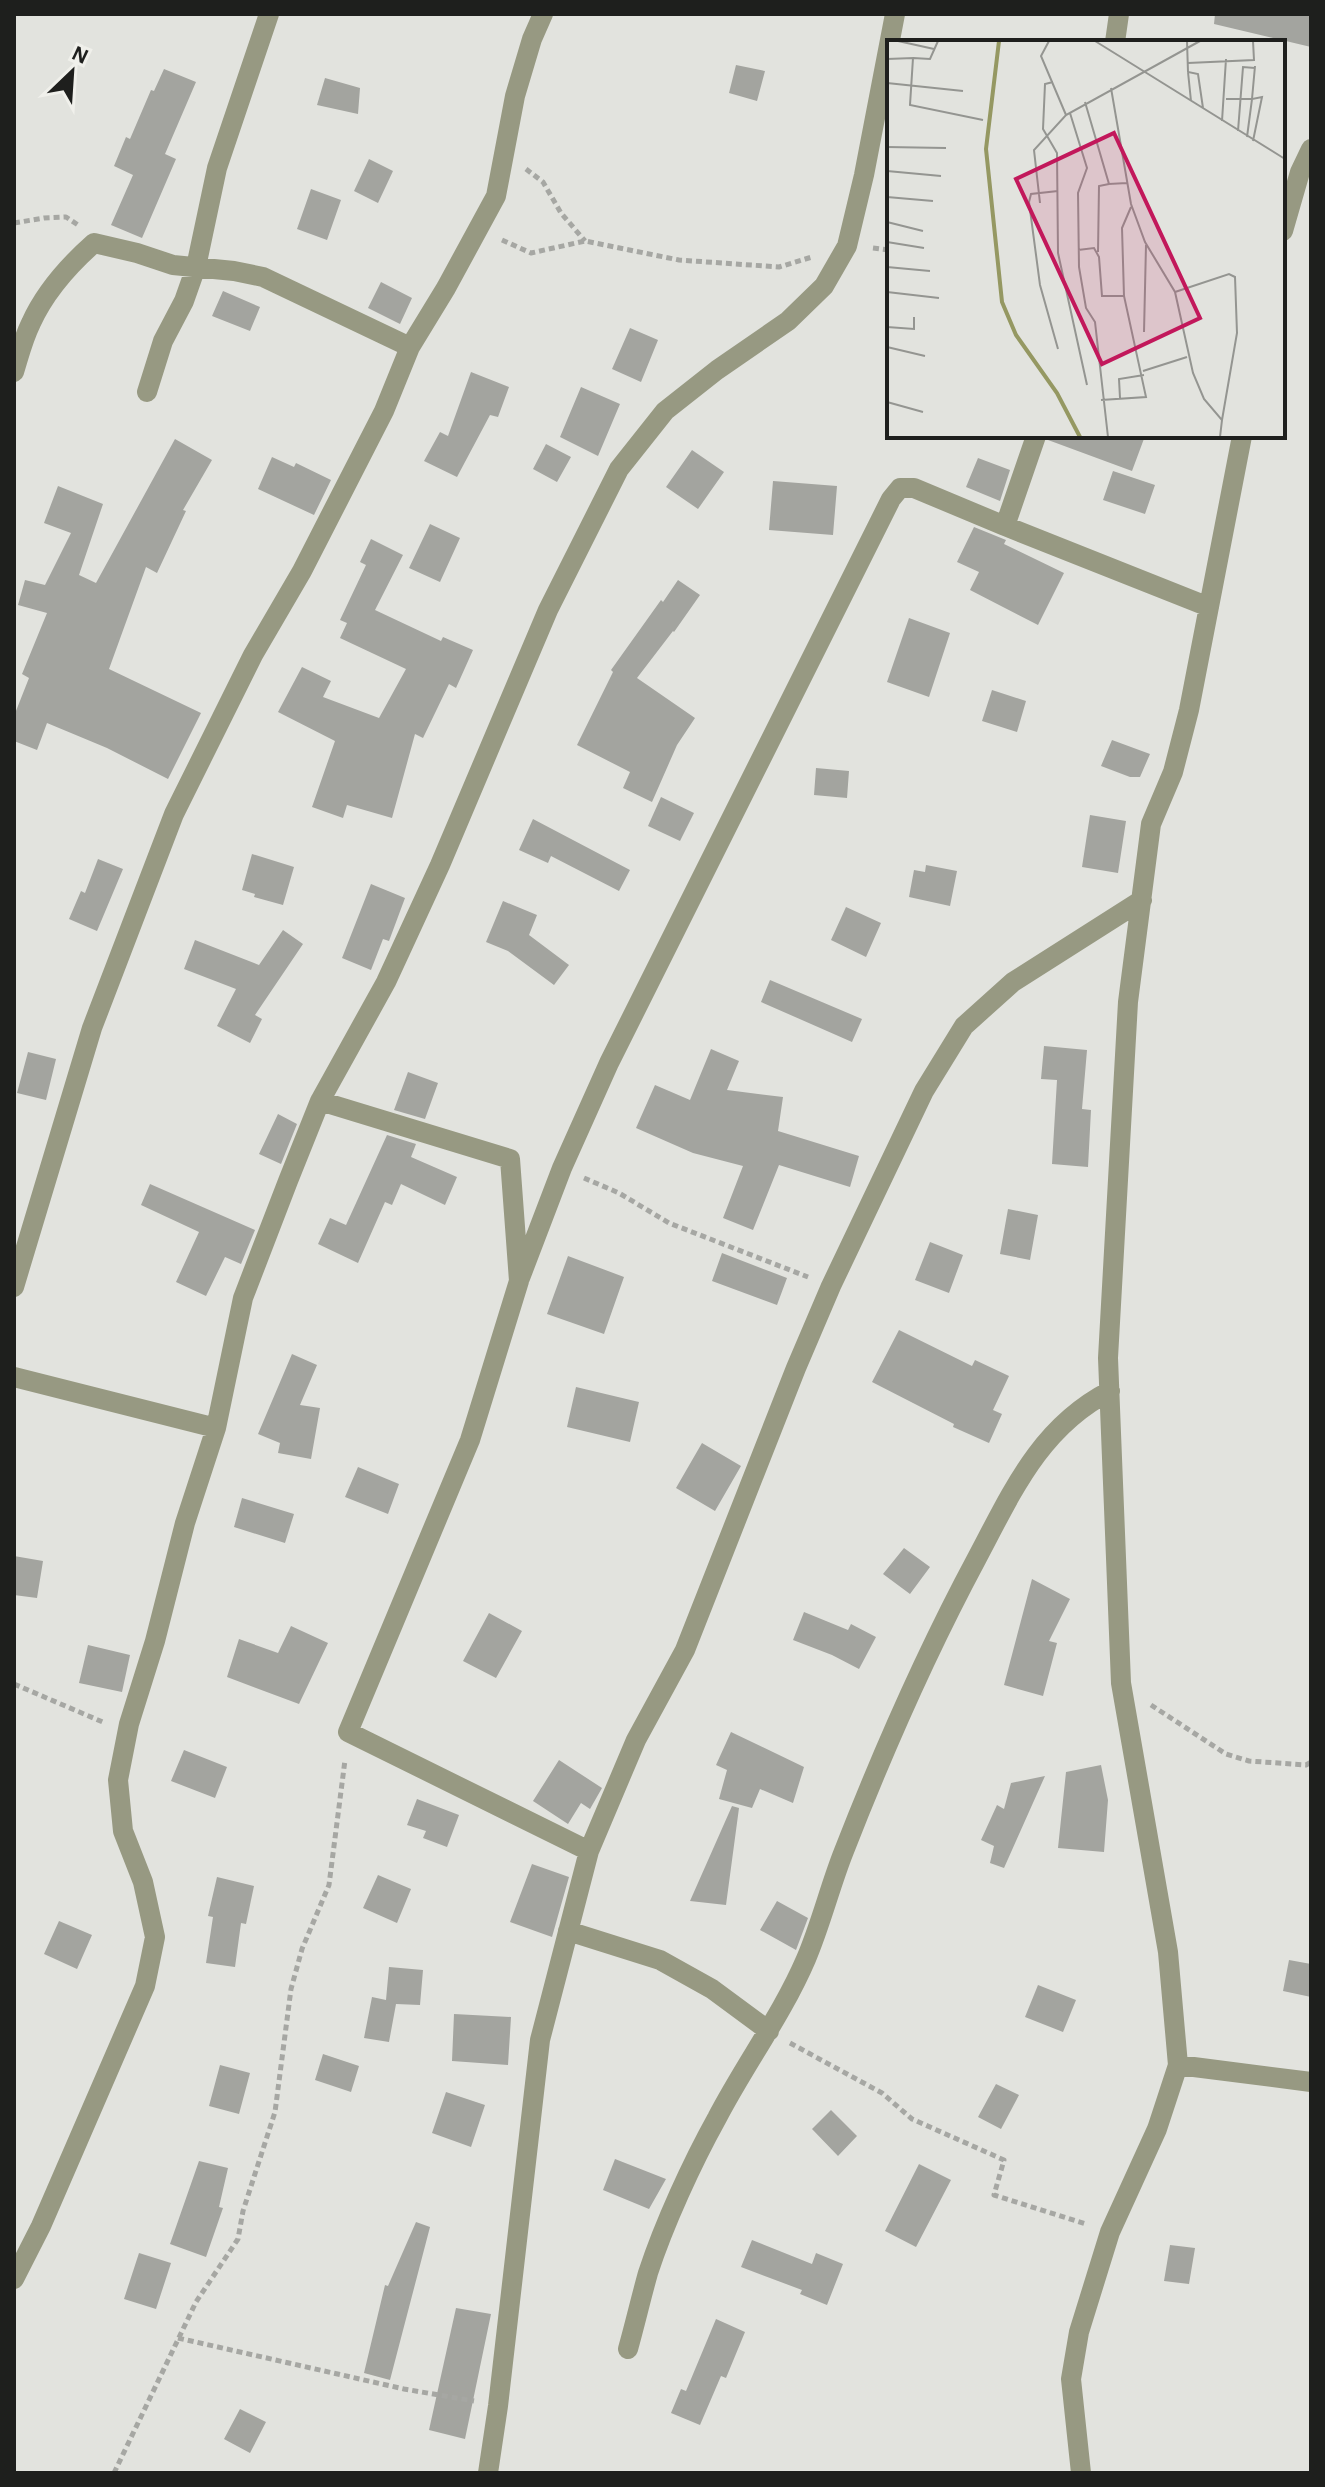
<svg xmlns="http://www.w3.org/2000/svg" width="1325" height="2487" viewBox="0 0 1325 2487" font-family="'Alegreya Sans',sans-serif">
	<style>
		.building { fill: #a3a49f }
		.lines { fill: none; stroke-linecap: round; stroke-linejoin: round }
		.path { stroke: #a6a7a3; stroke-width: 5; stroke-dasharray: 6 4; stroke-linecap: butt }
		.street { stroke: #979982; stroke-width: 20 }
		.inset-river { fill: none; stroke: #959862; stroke-width: 4 }
		.inset-road { fill: none; stroke: #949591; stroke-width: 2 }
		.view { fill: #c2185b; fill-opacity: 0.15; stroke: #c2185b; stroke-width: 4 }
		.inset-edge { fill: none; stroke: #1e1f1d; stroke-width: 4 }
	</style>
	<rect width="100%" height="100%" fill="#e2e3de"/>
	<path class="building" d="M1215,14h96v33l-97,-23z
		M736,65l29,6 -8,30 -28,-8z
		M164,69l32,13 -31,72 11,5 -34,79 -31,-13 22,-50 -19,-9 12,-29 4,2 21,-49 3,1z
		M325,78l35,10 -2,26 -41,-9z
		M369,159l24,12 -15,32 -24,-12z
		M311,189l30,11 -14,40 -30,-11z
		M381,282l31,16 -12,26 -32,-16z
		M223,291l37,16 -10,24 -38,-15z
		M630,328l28,12 -17,42 -29,-13z
		M471,372l38,15 -11,30 -8,-2 -33,62 -33,-16 16,-29 8,4z
		M581,387l39,17 -22,52 -38,-19z
		M1049,436h96l-13,35 -84,-31z
		M175,439l37,21 -29,50 3,1 -29,62 -11,-6 -37,102 92,44 -33,66 -61,-31 -60,-25 -10,27 -23,-9v-25l15,-38 -7,-4 25,-61 -29,-8 7,-25 20,5 26,-52 -27,-10 14,-37 45,18 -24,71 17,8z
		M546,444l25,13 -14,25 -24,-13z
		M692,450l32,22 -26,37 -32,-22z
		M272,457l22,10 2,-4 35,17 -17,35 -56,-26z
		M978,458l32,12 -10,31 -34,-14z
		M1113,471l42,14 -10,29 -42,-14z
		M773,481l64,5 -4,49 -64,-5z
		M430,524l30,14 -20,44 -31,-14z
		M974,527l32,13 -2,4 60,29 -26,52 -68,-35 9,-18 -22,-10z
		M371,539l32,16 -28,55 66,31 2,-4 30,13 -17,38 -7,-4 -26,54 -8,-4 -23,84 -45,-13 -4,13 -31,-11 23,-66 -57,-29 24,-45 29,14 -8,16 56,21 27,-49 -66,-31 7,-15 -7,-3 26,-55 -6,-3z
		M678,580l22,15 -26,37 -1,-1 -36,47 58,40 -18,27 -25,57 -29,-14 7,-16 -53,-27 36,-73 -2,-2 50,-70 2,2z
		M909,618l41,15 -21,64 -42,-15z
		M992,690l34,11 -9,31 -35,-11z
		M1112,740l38,14 -10,23h-10l-29,-11z
		M816,768l33,3 -2,27 -33,-3z
		M661,797l33,16 -14,28 -32,-15z
		M1090,815l36,6 -8,52 -36,-6z
		M533,819l97,51 -11,21 -68,-35 -3,7 -29,-13z
		M252,854l42,13 -11,38 -29,-8 1,-3 -13,-4z
		M98,859l25,10 -26,62 -28,-12 12,-28 4,2z
		M926,865l31,6 -7,35 -41,-9 5,-27 11,2z
		M371,884l34,14 -16,43 -6,-2 -12,31 -29,-12z
		M503,901l34,14 -8,20 40,30 -15,20 -46,-34 -22,-9z
		M846,907l35,16 -15,34 -35,-17z
		M283,930l20,14 -48,71 7,4 -12,24 -33,-17 19,-37 -52,-20 11,-29 64,25z
		M770,980l92,39 -10,23 -91,-40z
		M1044,1046l43,4 -5,59 9,1 -3,57 -36,-3 5,-84 -16,-1z
		M711,1049l28,12 -12,29 56,7 -5,34 81,25 -9,31 -71,-22 -26,65 -30,-12 20,-52 -50,-13 -57,-25 19,-43 35,15z
		M28,1052l28,7 -10,41 -29,-7z
		M408,1072l30,11 -13,36 -31,-9z
		M278,1114l19,10 -16,40 -22,-10z
		M387,1135l29,9 -5,13 46,20 -12,28 -44,-21 -9,21 -7,-3 -27,61 -40,-19 12,-26 16,7z
		M150,1184l105,46 -14,34 -16,-7 -19,39 -30,-14 23,-50 -58,-27z
		M1008,1209l30,6 -8,45 -30,-6z
		M930,1242l33,13 -14,38 -34,-13z
		M722,1253l65,25 -10,27 -65,-24z
		M568,1256l56,21 -20,57 -57,-20z
		M899,1330l73,36 3,-6 34,16 -16,34 9,4 -13,29 -36,-16 1,-3 -82,-42z
		M292,1354l25,11 -17,40 20,3 -9,51 -33,-6 2,-10 -22,-9z
		M576,1387l63,15 -9,40 -63,-15z
		M702,1443l39,23 -26,45 -39,-23z
		M358,1467l41,17 -11,30 -43,-17z
		M242,1498l52,16 -9,29 -51,-16z
		M904,1548l26,19 -20,27 -27,-20z
		M14,1556l29,5 -6,37 -23,-3z
		M1032,1579l38,20 -21,42 8,2 -14,53 -39,-11z
		M804,1612l44,18 3,-6 25,13 -17,32 -27,-14 -39,-15z
		M489,1613l33,18 -26,47 -33,-17z
		M291,1626l37,17 -29,61 -72,-27 12,-38 39,14z
		M88,1645l42,10 -8,37 -43,-9z
		M731,1732l73,35 -11,36 -33,-14 -8,19 -33,-9 8,-29 -11,-5z
		M184,1750l43,17 -12,31 -44,-17z
		M559,1760l43,28 -12,21 -9,-6 -13,21 -35,-23z
		M1101,1765l7,35 -4,52 -46,-4 8,-76z
		M1045,1776l-41,92 -14,-5 4,-17 -13,-6 16,-35 7,4 7,-26z
		M417,1799l42,16 -12,32 -24,-9 3,-7 -19,-6z
		M732,1806l7,2 -13,97 -36,-4z
		M532,1864l37,13 -17,60 -42,-15z
		M378,1875l33,14 -14,34 -34,-15z
		M217,1877l37,9 -8,38 -5,-1 -6,44 -29,-4 7,-46 -5,-1z
		M777,1901l31,17 -12,32 -36,-20z
		M59,1921l33,14 -15,34 -33,-15z
		M1289,1960l22,4v33l-28,-6z
		M389,1967l34,3 -3,35 -24,-1 -7,38 -25,-4 8,-41 14,3z
		M1038,1985l38,15 -13,32 -38,-15z
		M454,2014l57,3 -3,48 -56,-4z
		M323,2054l36,12 -8,26 -36,-12z
		M220,2065l30,8 -11,41 -30,-8z
		M996,2084l23,11 -18,34 -23,-12z
		M446,2092l39,13 -14,42 -39,-14z
		M831,2110l26,26 -19,20 -26,-27z
		M615,2159l51,20 -17,30 -46,-19z
		M199,2161l29,7 -9,39 4,1 -17,49 -36,-13z
		M919,2164l32,16 -35,67 -31,-16z
		M416,2222l14,5 -40,153 -26,-7 21,-88 3,1z
		M752,2240l60,24 4,-11 27,11 -16,41 -27,-11 2,-4 -61,-23z
		M1170,2245l25,3 -6,36 -25,-3z
		M139,2253l32,10 -15,46 -32,-10z
		M456,2308l35,6 -26,125 -36,-9z
		M716,2319l29,13 -19,46 -5,-2 -21,49 -29,-12 10,-24 5,2z
		M240,2409l26,13 -16,31 -26,-14z"/>
	<g class="lines">
		<path class="path" d="M526,169l17,13 18,31 24,28
			M14,223l30,-5 22,-1 12,8
			M502,240l29,13 54,-12 94,19 100,7 33,-10
			M873,248l16,2
			M584,1178l35,15 50,30 139,54
			M14,1684l91,39
			M1151,1705l75,49 23,7 57,4 5,-3
			M790,2043l92,50 30,26 92,41 -10,35 92,29
			M178,2338l226,51 70,12
			M114,2473l82,-171 42,-63 5,-28 32,-99 16,-123 11,-40 27,-64 16,-125"/>
		<path class="street" d="M1115,42l4,-28
			M1283,231l17,-59 11,-23
			M14,372c5,-16 9,-33 17,-49 14,-31 37,-57 63,-80l43,10 36,12 61,6 29,6 147,70
			M147,392l16,-51 21,-40 12,-34 21,-99 52,-154
			M1036,436l-31,90 204,81
			M320,1101l190,58 9,122 -49,159 -122,292 241,119
			M520,1278l42,-110 47,-105 282,-564 9,-11h14l91,38
			M14,1287l78,-259 82,-214 79,-159 49,-84 82,-160 26,-64 36,-59 50,-92 19,-100 17,-57 11,-25
			M14,1377l202,51
			M568,1931l92,29 52,29 57,42
			M1178,2065l133,17
			M14,2279l27,-53 104,-240 10,-49 -12,-55 -20,-51 -5,-51 11,-56 26,-83 30,-118 31,-95 27,-130 45,-117 32,-80 66,-119 54,-117 108,-255 71,-141 46,-58 52,-41 71,-49 36,-35 23,-40 17,-71 31,-161
			M628,2349c7,-25 13,-51 20,-76 16,-49 44,-110 69,-155 28,-54 65,-103 89,-159 15,-35 24,-73 38,-108 39,-100 82,-198 133,-293 35,-66 63,-131 133,-167
			M488,2473l10,-67 42,-366 49,-189 47,-111 49,-90 111,-282 35,-82 93,-195 40,-65 49,-44 129,-82
			M1081,2473l-10,-94 8,-47 31,-100 47,-103 21,-64 -10,-113 -47,-269 -13,-325 20,-356 23,-178 22,-52 16,-62 53,-274"/>
	</g>
	<g transform="translate(887 40)">
		<rect width="398" height="398" fill="#e2e3de"/>
		<path class="inset-river" d="M112,1l-13,108 16,153 14,33 41,58 23,44"/>
		<path class="inset-road" d="M11,1l36,8M162,1l-8,15 25,59M208,1l190,118M300,1l1,31 10,2 5,34M26,18l17,1 8,-18M0,19l26,-1 -3,47 73,15M301,23l66,-3 -1,-19M301,32l3,29M166,42l-8,2 -2,45 14,24 1,100 29,132M0,43l76,8M224,48l20,116 14,38 30,50 18,81 11,26 18,21 -2,17M339,59h26l3,-33M198,62l24,82 18,-1M183,73l17,55 -9,25 1,74 7,41 9,14 13,115M335,81l4,-62M351,91l5,-64 12,1M360,97l5,-38 10,-2 -9,44M0,107l59,1M0,131l54,5M0,157l46,4M153,163l-6,-53 32,-35 134,-74M0,182l36,9M0,202l37,6M191,210l16,-2 5,9 3,39h22M211,212l1,-66 10,-2M0,227l43,4M0,252l52,6M288,252l54,-18 6,3 2,56 -15,87M0,287l27,2v-12M257,292l2,-87M0,307l38,9M171,309l-18,-64 -11,-83 2,-8 27,-3M256,331l44,-14M233,358l-1,-19 25,-4M214,360l45,-3 -22,-101 -2,-68 9,-21M0,362l36,10"/>
		<path class="view" d="M227,93l86,185 -98,46 -86,-185z"/>
		<rect width="398" height="398" class="inset-edge"/>
	</g>
	<rect width="1325" height="2487" fill="none" stroke="#1e1f1d" stroke-width="32"/>
	<g transform="translate(72 72) rotate(25)" stroke="#f0f0eb" stroke-width="6" paint-order="stroke">
	<path d="M0-6L14 30L0 20L-14 30Z" fill="#1e1f1d"/>
	<text y="-12" font-size="22" font-weight="bold" text-anchor="middle" fill="#1e1f1d">N</text>
	</g>
</svg>
